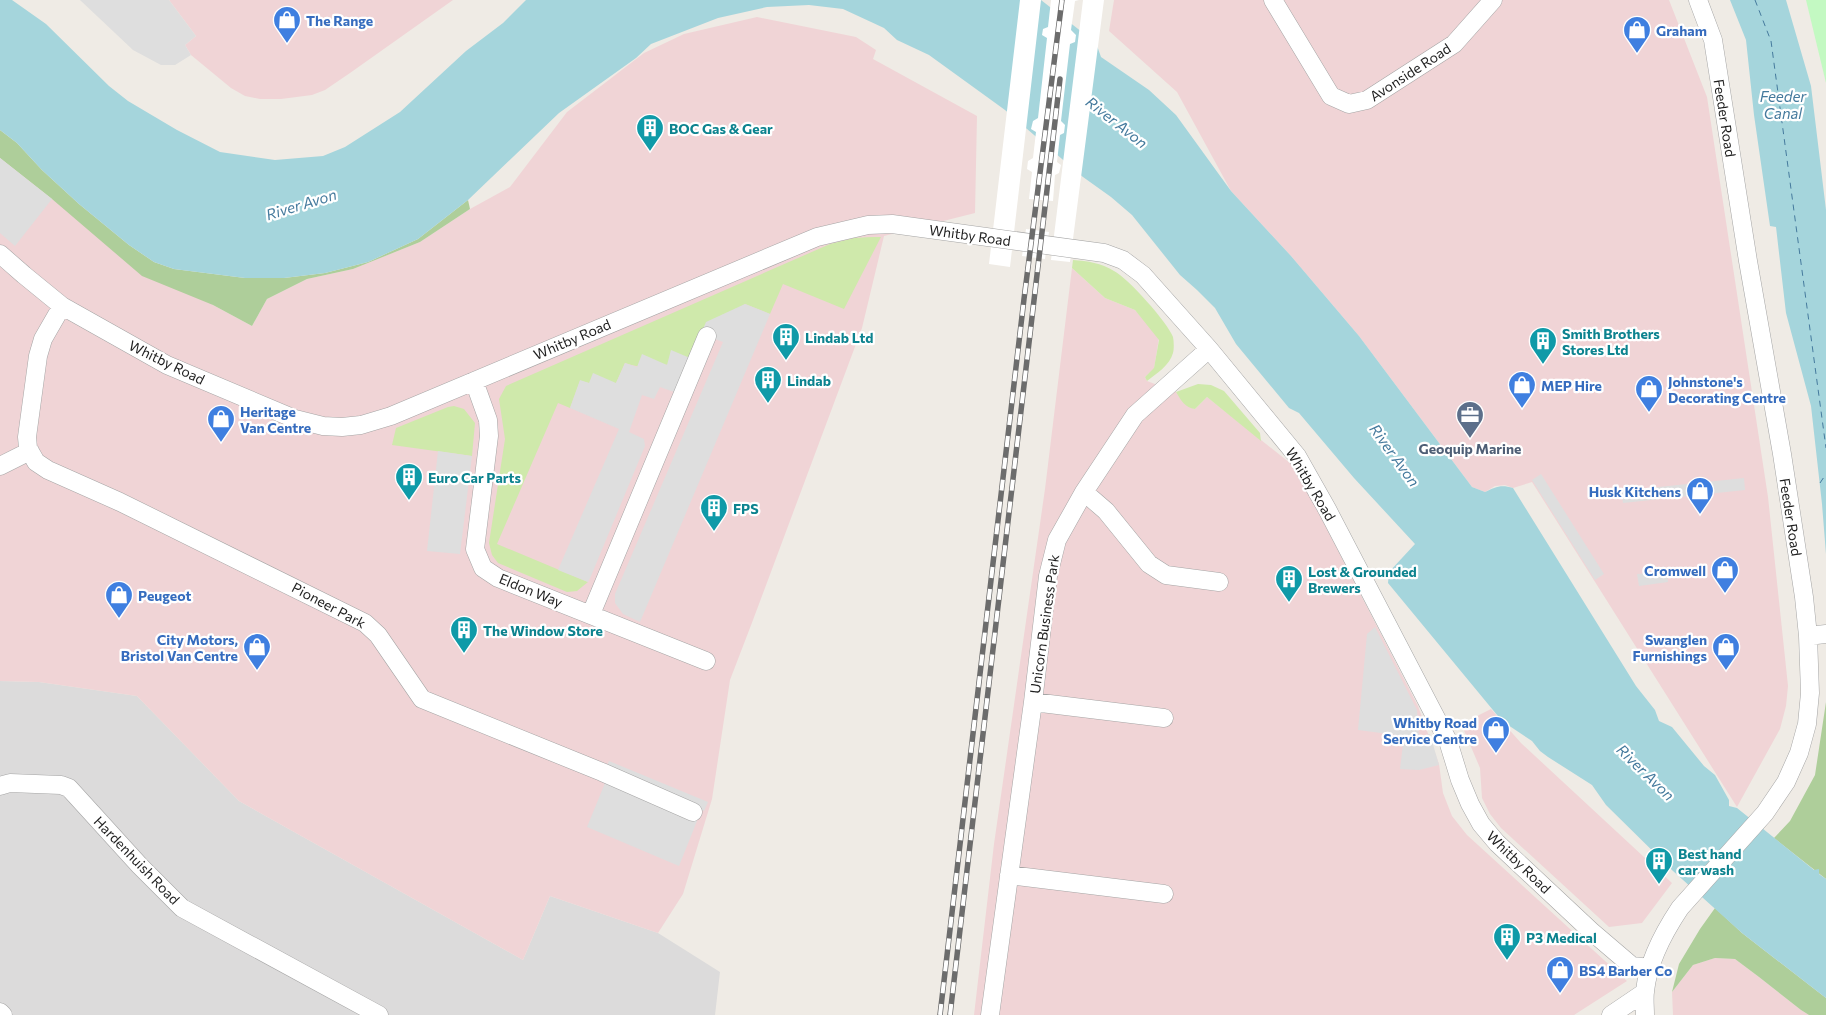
<svg xmlns="http://www.w3.org/2000/svg" width="1826" height="1015" viewBox="0 0 1826 1015" font-family="Commissioner,sans-serif">
	<style>
		.residential { fill: #dcdbdb }
		.commercial { fill: #f0d4d6 }
		.grass { fill: #cfe9ab }
		.forest { fill: #aece9a }
		.park { fill: #c3f9c2 }
		.parking { fill: #dedede }
		.water { fill: #a5d5dc }
		.pier { fill: #fff }
		.lines { fill: none; stroke-linecap: round; stroke-linejoin: round }
		.ferry { stroke: #457a9d; stroke-width: 1; stroke-dasharray: 6 5; stroke-linecap: butt }
		.minor-casing { stroke: #a5a5a5; stroke-width: 19 }
		.minor { stroke: #fff; stroke-width: 18 }
		.rail-casing { stroke: #6c6c6c; stroke-width: 5.5 }
		.rail { stroke: #fff; stroke-width: 4; stroke-dasharray: 11; stroke-linecap: butt }
		.labels { text-anchor: middle; dominant-baseline: central; stroke-width: 4.5; stroke-linejoin: round; paint-order: stroke }
		.shop-label { font-size: 14px; font-weight: bold; fill: #366cbe; stroke: #fff; text-anchor: start }
		.street-label { font-size: 14px; fill: #1e1e1e; stroke: #fff }
		.culture-label { font-size: 14px; font-weight: bold; fill: #0d838f; stroke: #fff; text-anchor: start }
		.service-label { font-size: 14px; font-weight: bold; fill: #4e5e75; stroke: #fff }
		.water-label { font-size: 15px; font-style: italic; fill: #457a9d; stroke: #fff }
	</style>
	<rect width="100%" height="100%" fill="#efebe5"/>
	<path class="residential" d="M0,681l39,1 98,14 102,105 284,159 27,-64 108,37 62,39 -5,43h-715z"/>
	<path class="commercial" d="M169,0h284l-103,73 -25,17 -13,5 -31,4h-21l-15,-3 -14,-8 -40,-33 -6,-10 11,-9z
		M1114,0h555l38,97 61,400 20,189 -2,20 -6,23 -43,78 -205,-325 -19,6 -8,-3 -10,1 -10,6 -13,-5 -113,-151 -68,-80 -60,-65 -54,-99 -68,-61z
		M757,17l99,20 20,13 -3,9 104,57 -2,97 -91,23 -22,92 -109,292 -23,60 -18,119 -29,95 -25,39 -108,-37 -27,64 -284,-159 -102,-105 -98,-14 -39,-1v-523l52,41 161,106 39,21 15,-27 40,-20 46,-10 67,-27 50,-33 40,-22 57,-75 77,-59 40,-19z
		M1072,268l33,30 30,12 24,28 -5,31 -9,8 2,4 29,11 9,12 10,5 12,-12 88,70 123,239 21,58 4,29 9,23 15,19 160,146 -53,34h-600l20,-171 51,-355z
		M1491,709l30,34 151,140 -30,40 -33,4 -108,-99 -11,-14 -8,-16 -2,-30 -17,-40 16,-13z
		M1715,958l20,1 24,18 42,33 8,5h-136l-1,-23 21,-27z"/>
	<path class="grass" d="M871,237h10l-37,72 -61,-25 -13,30 -25,-10 -44,30 -11,24c-22,7 -43,13 -65,5l-9,20h-27l-9,-2 -10,27 -12,-5 -61,141 91,38 -11,9 -10,1 -69,-29 -6,-8 -3,-12 16,-104 -6,-40 7,-13 324,-142 24,-6z
		M1073,260c15,1 28,3 41,11 14,7 54,52 59,66 1,5 1,12 0,16 -3,12 -17,21 -26,28l-2,-4 9,-9 5,-28 -24,-30 -30,-12 -33,-30z
		M1198,384l13,1 13,6 36,42 1,8 -54,-44 -12,12c-10,-1 -14,-9 -19,-17z
		M454,406l10,3 11,14 -3,33 -80,-11 4,-17 52,-21z"/>
	<path class="forest" d="M0,130l17,13 25,27 37,34 50,41 25,17 20,7 71,9h39l41,-5 43,-11 50,-23 50,-39 2,9 -50,33 -67,27 -46,10 -40,20 -15,27 -39,-21 -71,-29 -90,-77 -52,-41z
		M1826,702v177l-52,-41 16,-17 25,-46z
		M1715,908l27,25 84,65v17h-17l-8,-5 -42,-33 -24,-18 -20,-1 -22,7 -21,27 7,-28 21,-35z"/>
	<path class="park" d="M1806,0h20v83z"/>
	<path class="parking" d="M80,0h89l27,36 -11,9 6,10 -16,10h-14l-28,-15z
		M0,158l52,41 -37,47 -15,-13z
		M745,304l25,10 -130,308 -17,-8 -8,-11v-9l108,-252 -22,-8 5,-12z
		M671,350l19,8 -16,34 -14,-5 -6,12 -12,-4 -13,37 15,7 1,7 -54,130 -3,6 -30,-12 61,-141 -49,-21 10,-28 9,3 4,-10 23,10 9,-20 12,4 5,-13 25,11z
		M438,451l34,5 -12,98 -33,-3z
		M1541,474l63,100 -9,6 -63,-100z
		M1744,478l1,12 -122,13 -2,-12z
		M1667,572l1,10 -29,4 -2,-12z
		M1375,627l42,83 2,27 11,-3 9,31 -20,5 -19,-1 4,-33 -46,-6 9,-96z
		M609,761l99,41 -4,9 -99,-41z
		M605,783l92,38 -18,45 -92,-39z"/>
	<path class="water" d="M0,0h12l34,24 63,62 19,15 49,29 43,22 55,8 48,-4 22,-9 55,-35 66,-61 37,-28 23,-23h515l55,43 5,14 48,33 27,25 55,76 60,65 68,80 113,151 13,5c10,-5 16,-8 28,-4l123,198 19,24 4,11 13,6 32,39 11,9 14,25v6l8,2 77,62 5,-1v5l7,5v119l-84,-65 -69,-62 -67,-66 -14,-20 -44,-28 -8,-6 -8,-10 -30,-20 -114,-138 1,-11 26,-28 -61,-66 -55,-65 -10,-5 -53,-64 -21,-36 -18,-18 -17,-15 -48,-60 -21,-18 -28,-20 -78,-67 -76,-55 -32,-15 -13,-12 -41,-19 -34,-4 -42,2 -49,11 -67,26 -15,14 -77,55 -91,87 -50,39 -50,23 -43,11 -41,5h-39l-71,-9 -20,-7 -25,-17 -50,-41 -37,-34 -25,-27 -17,-13z
		M1730,0h56l25,86 15,124v344l-4,-50 -11,-98 -25,-93 -10,-86 -6,-1 -16,-111 -8,-75z"/>
	<path class="pier" d="M1020,0h21l-31,267 -21,-3z
		M1051,0h28l-4,1 -4,29 5,5 -1,7 -5,2 -9,77 4,4 -1,8 -4,2 -3,27 4,3 -2,8 -4,2 -2,26 -24,-2 3,-27 -5,-3 1,-8 5,-3 3,-26 -5,-3 2,-8 5,-3 9,-80 -5,-3 1,-6 5,-2z
		M1083,0h21l-34,262 -19,-2z
		M1026,229l23,3 -4,27 -23,-3z"/>
	<g class="lines">
		<path class="ferry" d="M1755,0l16,41 55,407
			M1820,483l6,-9"/>
		<defs>
			<path id="minor" d="M1273,0l58,96 18,8 18,-4 87,-56 39,-44
				M0,254l24,21 38,31 105,59 128,54 28,7 19,1 19,-2 30,-9 426,-179 51,-12 24,-1 212,29 19,7 20,15 66,74 88,107 30,53 121,232 12,39 10,24 11,20 16,19 94,88 41,35 18,2
				M62,306l-19,33 -5,17 -11,81 1,11 8,14 12,8 72,32 245,121 13,12 44,64 180,73 91,40
				M474,381l14,39 1,16 -14,113 8,19 15,10 208,83
				M0,466l30,-15
				M1084,492l22,19 43,53 17,11 53,7
				M591,614l116,-278
				M1808,636l18,-2
				M1033,702l131,16
				M0,786l10,-3 51,2 8,3 71,78 42,42 197,107
				M1009,875l155,19
				M0,1012l3,3
				M990,1015l43,-313 15,-126 9,-36 27,-48 51,-77 74,-66
				M1611,1015l34,-23
				M1645,1015c0,-8 -1,-16 0,-24 3,-29 19,-59 35,-83l85,-95 21,-31 13,-29 8,-29 3,-31 -2,-57 -4,-39 -22,-143 -34,-193 -35,-221 -15,-40"/>
		</defs>
		<use href="#minor" class="minor-casing"/>
		<use href="#minor" class="minor"/>
		<defs>
			<path id="rail" d="M940,1015l84,-716 38,-299
				M950,1015l110,-936"/>
		</defs>
		<use href="#rail" class="rail-casing"/>
		<use href="#rail" class="rail"/>
	</g>
	<defs>
		<symbol id="shop-pin" viewBox="-11 -11 22 30"><path d="M0 17L-7.5 6A9.5 9.5 0 1 1 7.5 6Z" fill="#3f7fe0" stroke="#fff"/><path d="M-5-2.5h2.3a2.7 3.5 0 0 1 5.4 0H5L5.5 6h-11ZM-1.5-2.5h3a1.5 2.3 0 0 0-3 0Z" fill="#fff"/></symbol>
		<symbol id="building-pin" viewBox="-11 -11 22 30"><path d="M0 17L-7.5 6A9.5 9.5 0 1 1 7.5 6Z" fill="#0f9aa8" stroke="#fff"/><path d="M-4-6H4V6H1V3H-1V6H-4ZM-2.5-4.3h1.7v1.8h-1.7ZM.8-4.3h1.7v1.8H.8ZM-2.5-1h1.7V.8h-1.7ZM.8-1h1.7V.8H.8Z" fill="#fff"/></symbol>
		<symbol id="office-pin" viewBox="-11 -11 22 30"><path d="M0 17L-7.5 6A9.5 9.5 0 1 1 7.5 6Z" fill="#5c6f8a" stroke="#fff"/><path d="M-6-3h4V-5.5h4V-3h4V5H-6ZM-1-4.5V-3h2v-1.5ZM-6 0V1H6V0Z" fill="#fff"/></symbol>
	</defs>
	<g fill-rule="evenodd">
		<use href="#shop-pin" x="271" y="4" width="32" height="43"/>
		<use href="#shop-pin" x="1621" y="14" width="32" height="43"/>
		<use href="#building-pin" x="634" y="112" width="32" height="43"/>
		<use href="#building-pin" x="770" y="321" width="32" height="43"/>
		<use href="#building-pin" x="1527" y="325" width="32" height="43"/>
		<use href="#building-pin" x="752" y="364" width="32" height="43"/>
		<use href="#shop-pin" x="1506" y="369" width="32" height="43"/>
		<use href="#shop-pin" x="1633" y="373" width="32" height="43"/>
		<use href="#office-pin" x="1454" y="399" width="32" height="43"/>
		<use href="#shop-pin" x="205" y="403" width="32" height="43"/>
		<use href="#building-pin" x="393" y="461" width="32" height="43"/>
		<use href="#shop-pin" x="1684" y="475" width="32" height="43"/>
		<use href="#building-pin" x="698" y="492" width="32" height="43"/>
		<use href="#shop-pin" x="1709" y="554" width="32" height="43"/>
		<use href="#building-pin" x="1273" y="563" width="32" height="43"/>
		<use href="#shop-pin" x="103" y="579" width="32" height="43"/>
		<use href="#building-pin" x="448" y="614" width="32" height="43"/>
		<use href="#shop-pin" x="241" y="631" width="32" height="43"/>
		<use href="#shop-pin" x="1710" y="631" width="32" height="43"/>
		<use href="#shop-pin" x="1480" y="714" width="32" height="43"/>
		<use href="#building-pin" x="1643" y="845" width="32" height="43"/>
		<use href="#building-pin" x="1491" y="921" width="32" height="43"/>
		<use href="#shop-pin" x="1544" y="954" width="32" height="43"/>
	</g>
	<g class="labels">
		<g class="shop-label">
			<text x="306" y="20">The Range</text>
			<text x="1656" y="30">Graham</text>
			<text x="1668" y="381">Johnstone's<tspan x="1668" dy="16">Decorating Centre</tspan></text>
			<text x="1541" y="385">MEP Hire</text>
			<text x="240" y="411">Heritage<tspan x="240" dy="16">Van Centre</tspan></text>
			<text x="1681" y="491" text-anchor="end">Husk Kitchens</text>
			<text x="1706" y="570" text-anchor="end">Cromwell</text>
			<text x="138" y="595">Peugeot</text>
			<text x="238" y="639" text-anchor="end">City Motors,<tspan x="238" dy="16">Bristol Van Centre</tspan></text>
			<text x="1707" y="639" text-anchor="end">Swanglen<tspan x="1707" dy="16">Furnishings</tspan></text>
			<text x="1477" y="722" text-anchor="end">Whitby Road<tspan x="1477" dy="16">Service Centre</tspan></text>
			<text x="1579" y="970">BS4 Barber Co</text>
		</g>
		<g class="street-label">
			<text transform="translate(1410 72) rotate(-33)">Avonside Road</text>
			<text transform="translate(1725 118) rotate(81)">Feeder Road</text>
			<text transform="translate(970 235) rotate(8)">Whitby Road</text>
			<text transform="translate(572 339) rotate(-23)">Whitby Road</text>
			<text transform="translate(167 362) rotate(26)">Whitby Road</text>
			<text transform="translate(1311 484) rotate(59)">Whitby Road</text>
			<text transform="translate(1791 517) rotate(81)">Feeder Road</text>
			<text transform="translate(531 590) rotate(22)">Eldon Way</text>
			<text transform="translate(329 605) rotate(28)">Pioneer Park</text>
			<text transform="translate(1044 624) rotate(-82)">Unicorn Business Park</text>
			<text transform="translate(137 860) rotate(46)">Hardenhuish Road</text>
			<text transform="translate(1519 862) rotate(44)">Whitby Road</text>
		</g>
		<g class="culture-label">
			<text x="669" y="128">BOC Gas &amp; Gear</text>
			<text x="1562" y="333">Smith Brothers<tspan x="1562" dy="16">Stores Ltd</tspan></text>
			<text x="805" y="337">Lindab Ltd</text>
			<text x="787" y="380">Lindab</text>
			<text x="428" y="477">Euro Car Parts</text>
			<text x="733" y="508">FPS</text>
			<text x="1308" y="571">Lost &amp; Grounded<tspan x="1308" dy="16">Brewers</tspan></text>
			<text x="483" y="630">The Window Store</text>
			<text x="1678" y="853">Best hand<tspan x="1678" dy="16">car wash</tspan></text>
			<text x="1526" y="937">P3 Medical</text>
		</g>
		<g class="service-label">
			<text x="1470" y="448">Geoquip Marine</text>
		</g>
		<g class="water-label">
			<text x="1783" y="96">Feeder<tspan x="1783" dy="17">Canal</tspan></text>
			<text transform="translate(1117 122) rotate(38)">River Avon</text>
			<text transform="translate(301 204) rotate(-17)">River Avon</text>
			<text transform="translate(1395 455) rotate(54)">River Avon</text>
			<text transform="translate(1646 772) rotate(44)">River Avon</text>
		</g>
	</g>
</svg>
